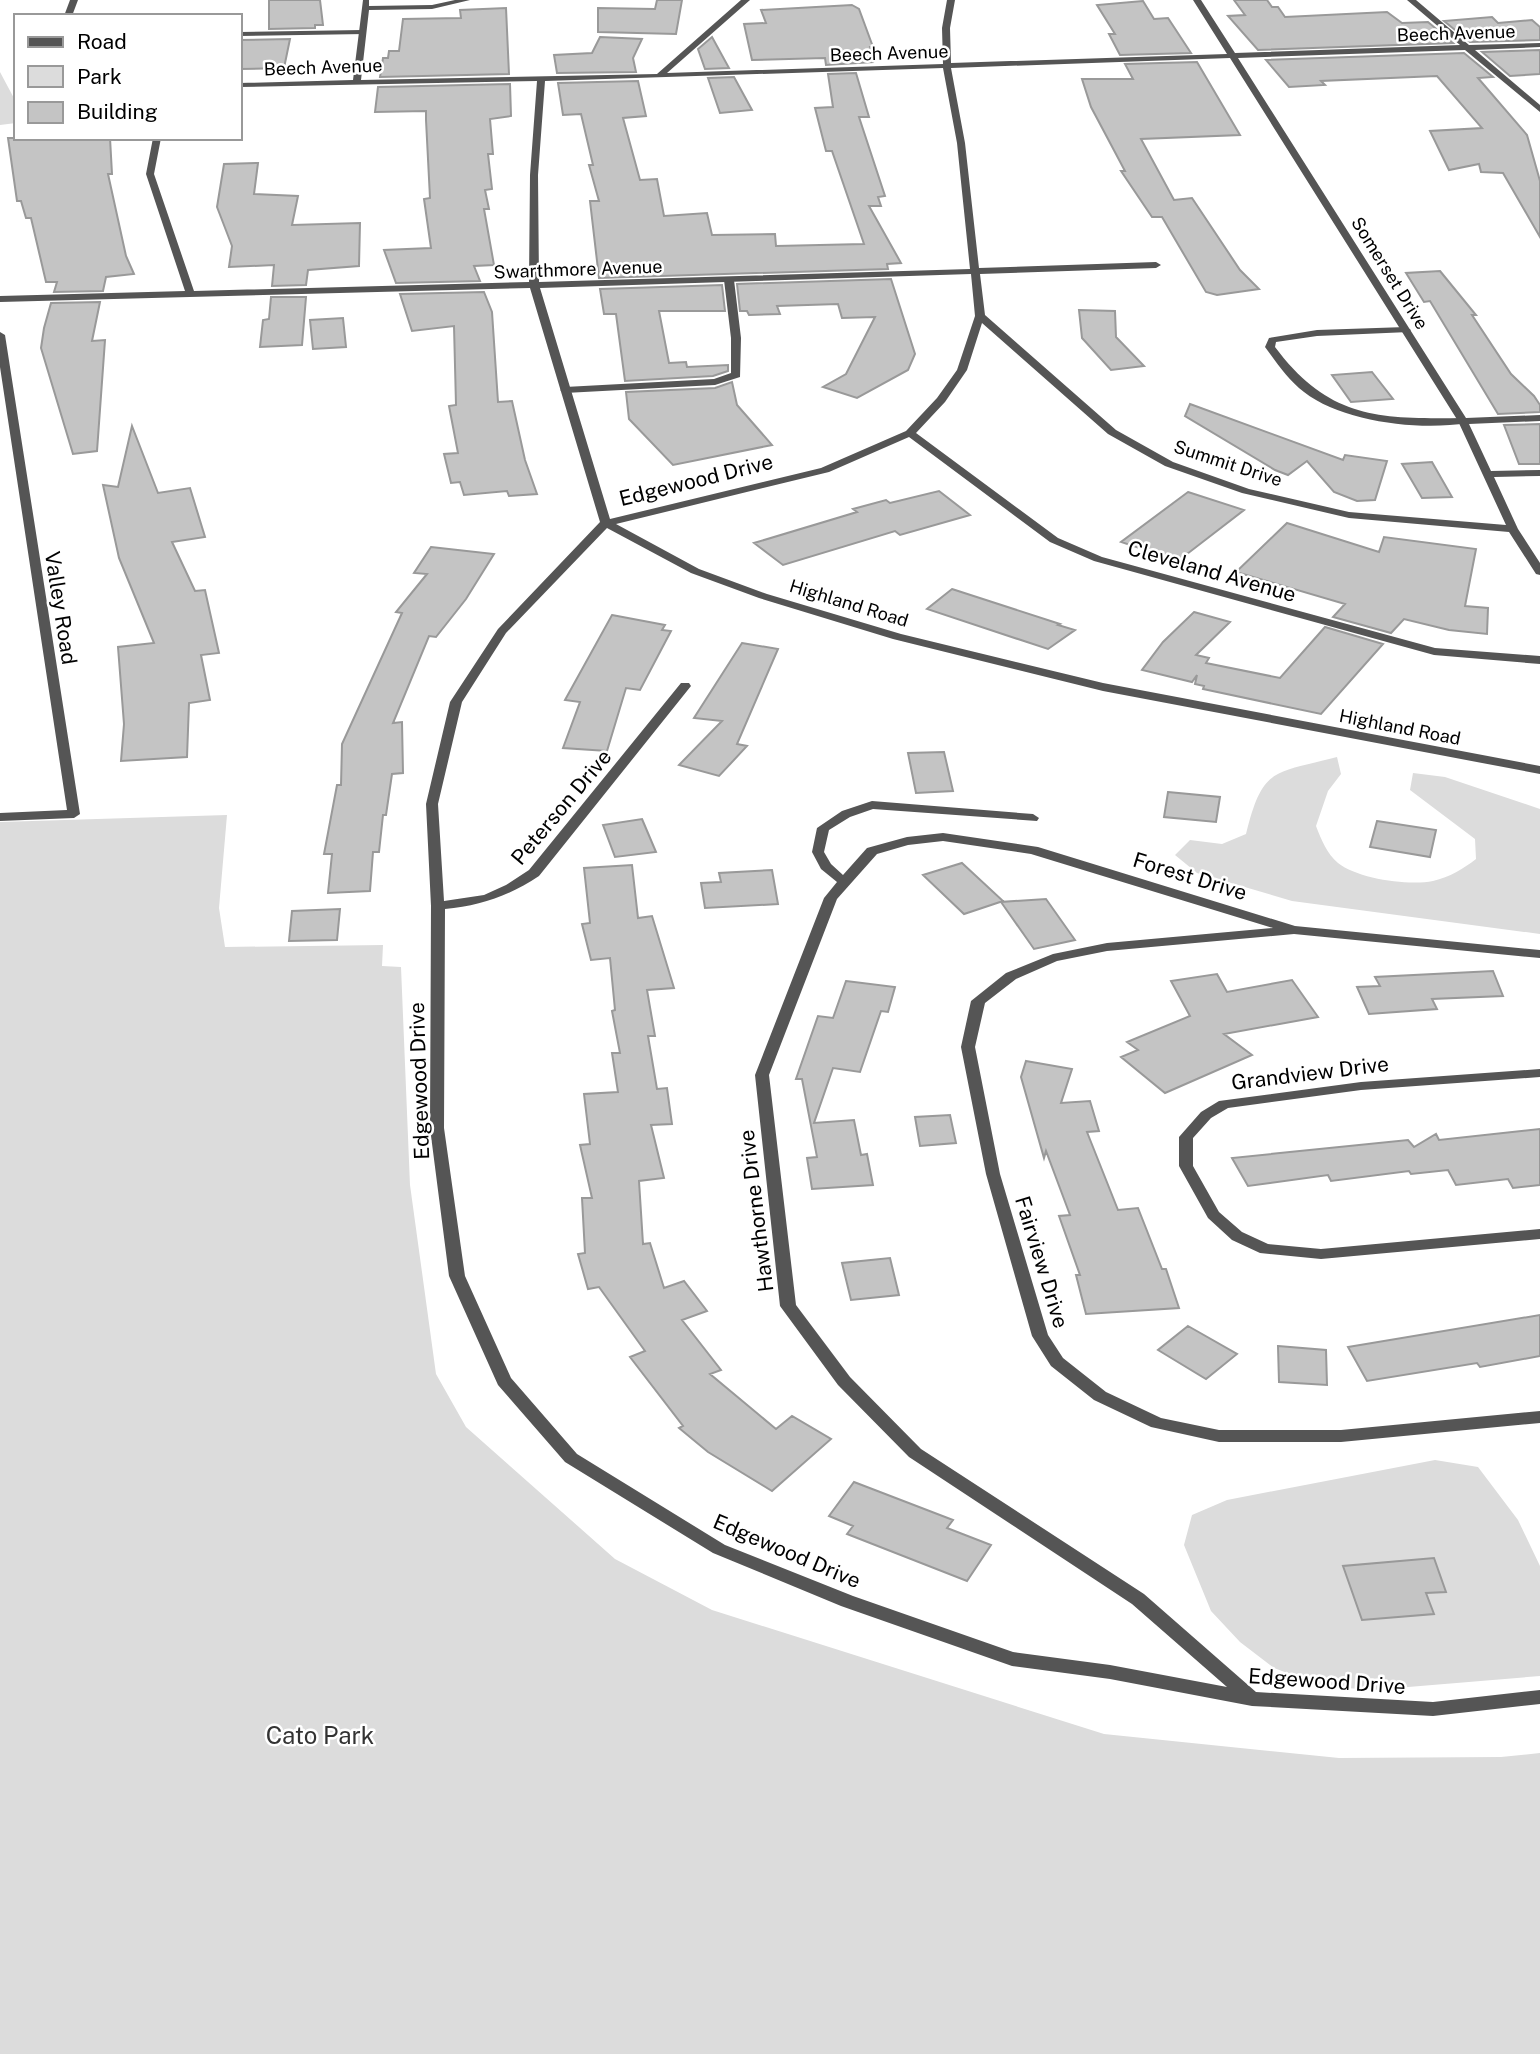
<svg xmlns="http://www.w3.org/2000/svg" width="1540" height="2054" viewBox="0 0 1540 2054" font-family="'Public Sans',sans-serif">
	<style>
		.green { fill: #dcdcdc }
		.building { fill: #c4c4c4; stroke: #999; stroke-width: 2 }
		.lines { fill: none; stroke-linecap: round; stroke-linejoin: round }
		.service { fill: #555; fill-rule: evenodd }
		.minor { fill: #555; fill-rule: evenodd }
		.labels { text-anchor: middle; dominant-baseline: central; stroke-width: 5; stroke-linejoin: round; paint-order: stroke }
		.far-street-label { font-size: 18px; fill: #000; stroke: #fff }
		.street-label { font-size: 21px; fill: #000; stroke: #fff }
		.near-park-label { font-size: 24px; fill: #333; stroke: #fff }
	</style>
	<rect width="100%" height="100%" fill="#fff"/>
	<path class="green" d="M0,72l16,30v21l-16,2z
		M1337,757l4,17 -13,17 -12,35c5,13 11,28 22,37 20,16 71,23 95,18 17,-4 30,-12 43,-22l-1,-20 -65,-49 3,-17 32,4 95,32v125l-248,-33 -95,-28 -22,-18 15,-15 32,4 24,-10c17,-68 27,-60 91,-77z
		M227,815l-8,93 6,39 158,-2 -1,21 19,1 9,218 26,189 30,53 149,132 97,51 392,124 235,24 162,-1 39,-4v301h-1540v-1232z
		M1435,1460l43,7 40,53 22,46v110l-168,14 -50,-4 -48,-18 -34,-26 -29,-31 -27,-66 8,-30 35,-15z"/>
	<path class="building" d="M269,0h51l3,25h-8v3l-46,1z
		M657,0h25l-6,34 -78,-2v-24l57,1z
		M1234,0h33l5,7h6l7,10 102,-5 15,11 26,-1 25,21 -195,7 -30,-34 17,-1z
		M1143,1l11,18 14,-1 23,35 -71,2 -11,-21h6l-18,-29z
		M852,5l7,4 14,38h-3l3,15 -47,3 -1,-7 -73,2 -8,-36 22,-1 -5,-13z
		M506,8l3,66 -129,3 3,-19h5l1,-7h10l4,-32 58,-1 -1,-8z
		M1492,17l6,6 34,-3 8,7v13l-70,2 -26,-21z
		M600,37l42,2 -9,19 3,14 -79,1 -3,-18 38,-2z
		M712,37l17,31 -24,1 -7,-20z
		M290,39l-6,29 -44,1v-29z
		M1540,50v24l-30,2 -28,-24z
		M1464,53l29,24 -15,1 49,57 13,46v56l-37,-64 -22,-1 -2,-8 -30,6 -19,-39 52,-3 -45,-52 -116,5 4,4 -36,2 -23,-27z
		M1197,62l43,73 -99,4 33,61 18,-2 48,72 19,19 -42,6 -11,-3 -44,-75h-10l-31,-46h4l-34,-64 -9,-28h51l-8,-15z
		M856,73l13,44h-10l26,79 -7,1 3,9h-12l32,57 -14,1 1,5 -289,9 -9,-77h9l-10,-36h4l-12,-51 -18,1 -5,-32 80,-2 8,35 -23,2 17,62 17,-1 7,37 43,-3 5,22 63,-1 1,12 88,-2 -32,-93h-6l-11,-43 18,-1 -5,-33z
		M734,77l18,33 -32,3 -12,-35z
		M510,84l1,32 -21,3 3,35h-5l4,35 -7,1 4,19h-5l10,56 -20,1 6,15 -84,2 -12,-33 47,-2 -7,-49 6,-1 -4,-78v-9l-51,1 3,-25z
		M8,138h102l2,36h-4l18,82 8,18 -28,3 -3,14 -49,1 3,-10h-11l-15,-64h-5l-5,-17h-4z
		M258,163l-4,31 44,2 -6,29 68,-2 -1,43 -51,4 -2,15 -34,1 2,-21 -45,2 3,-21 -15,-39 7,-43z
		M1440,271l36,44h-4l39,59 23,22 6,9v7l-42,2 -68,-113 -6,1 -18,-29z
		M891,279l24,75 -7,16 -51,28 -34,-11 23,-13 29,-57 -33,1 -4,-14 -61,2 3,8 -31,1 -2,-4h-7l-3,-27z
		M722,285l3,26h-66l10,52 17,-1 1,5 41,-2v6l-15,5 -88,5 -9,-67h-12l-4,-25z
		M484,292l8,20 6,90 14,-1 13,59 12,34 -28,2 -2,-5 -43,4 -4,-13 -9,1 -7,-29 14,-1 -9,-47 7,-1 -2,-79 -42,5 -12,-37z
		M271,297h35l-4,48 -42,2 3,-27 6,-1z
		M100,302l-8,39 13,-1 -8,111 -24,3 -32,-106 3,-20 7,-25z
		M1079,310l36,1 1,26 28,29 -33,4 -29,-32z
		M343,318l3,29 -33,2 -3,-29z
		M1372,372l21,27 -42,3 -19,-27z
		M732,382l5,23 35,40 -99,20 -44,-46 -3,-27 89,-4z
		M1190,404l153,56 2,-5 42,6 -12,39 -18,1 -23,-9 -27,-31 -19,14 -13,-5 -90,-54z
		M1540,424v40h-21l-15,-39z
		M132,426l26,67 32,-5 15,49 -33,5 23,49 10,-1 14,63 -18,2 9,45 -21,3 -2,54 -66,4 3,-37 -6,-77 36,-4 -35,-85 -16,-73 15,2z
		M1432,462l20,35 -30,1 -20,-34z
		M939,491l31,24 -70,20 -5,-4 -112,34 -29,-22 103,-31 -4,-3 33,-9 4,3z
		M1188,492l56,18 -66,51 -57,-19z
		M1287,523l92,29 5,-15 92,12 -11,57 23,2 -1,26 -38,-4 -45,-11 -13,14 -58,-16 12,-13 -109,-32z
		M431,547l63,7 -28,45 -30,38 -7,-1 -36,87 9,-1 1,51 -11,1 -6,41h-3l-4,37h-6l-3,39 -42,2 4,-39h-8l13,-69h4l1,-41 60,-131 -6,-1 31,-38 -13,-1z
		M952,589l108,35 -2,1 17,5 -27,19 -121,-40z
		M1194,612l36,10 -34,33 13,3 -3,5 74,15 45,-51 58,17 -62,70 -118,-25 1,-3 -9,-2 2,-9 -5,7 -50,-12 21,-28z
		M612,615l53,10 -3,5 9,1 -31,59 -14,-2 -19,63 -44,-3 17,-46 -15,-2z
		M742,643l36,6 -41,95 10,2 -28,30 -40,-11 43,-44 -28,-3z
		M944,752l9,39 -37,2 -8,-40z
		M1168,792l52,5 -4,25 -52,-5z
		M642,819l14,33 -41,5 -12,-32z
		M1377,821l59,9 -6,27 -60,-10z
		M962,863l41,38 -39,13 -41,-39z
		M632,865l6,53 14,-2 22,72 -27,2 8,46h-7l9,53 10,-1 5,36 -21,1 13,53 -25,3 4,63 7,-1 14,45 20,-7 23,30 -25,9 39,50 -11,4 66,55 16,-13 39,23 -59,52 -64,-39 -29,-24 4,-2 -53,-69 15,-6 -46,-64 -11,2 -10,-35 7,-1 -3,-55h10l-12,-53 10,-1 -6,-50 34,-2 -6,-39h8l-8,-42 3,-1 -5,-52 -19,2 -9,-36 8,-1 -6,-55z
		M772,870l6,34 -73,4 -4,-25 20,-1 -2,-9z
		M1046,899l29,41 -41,9 -33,-47z
		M340,909l-3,31 -48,1 3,-30z
		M1493,971l10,25 -71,3 5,10 -68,5 -12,-27 23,-1 -5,-9z
		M1217,974l10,18 65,-12 26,37 -94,17 28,21 -87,38 -44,-36 17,-7 -11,-8 63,-26 -19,-35z
		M846,981l49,6 -7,25 -7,-1 -21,61 -27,-4 -19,55 40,-3 7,35 6,-1 6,31 -61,4 -5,-31 10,-1 -15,-78h-6l22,-63 15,2z
		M1026,1061l46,8 -11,34 29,-2 9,30 -12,1 31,78 20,-2 24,61h4l13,39 -93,6 -10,-39h4l-21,-59 11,-1 -24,-64 -2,7 -23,-81z
		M950,1115l6,28 -36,3 -5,-29z
		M1540,1129v56l-27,3 -5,-9 -52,6 -8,-15 -37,4 -2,-3 -78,10 -3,-6 -80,11 -16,-28 176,-18 6,7 22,-13 3,6z
		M890,1258l9,37 -48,5 -9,-37z
		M1540,1315v41l-60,11 -3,-4 -110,18 -19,-34z
		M1188,1326l49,28 -31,25 -48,-29z
		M1278,1346l48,4 1,35 -48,-3z
		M854,1482l99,38 -6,8 44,17 -24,36 -120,-47 6,-8 -24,-10z
		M1434,1558l12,34 -20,1 8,21 -72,6 -19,-54z"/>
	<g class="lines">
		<path class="service" d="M362,30l4,2 -1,2 -125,2v-4z
			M729,277l5,3 7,58 -1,39 -25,8 -150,8 -5,-3 5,-3 149,-8 17,-6v-35l-7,-58z
			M1406,327l5,3 -2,2 -92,4 -41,6 -1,5c54,72 104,72 188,71l5,3 -1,2c-47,8 -125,-1 -163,-31 -16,-12 -27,-29 -39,-45l4,-9 48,-8z"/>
		<path class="minor" d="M70,0h8l-6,16h-8z
			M363,0h6v6l63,-1 23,-5h15l-38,9 -63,1 -8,70 296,-6 84,-74h9l-83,73 276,-9 -1,-36 5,-28h8l-5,28 1,35 276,-9 -34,-54h8l34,53 225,-8 -53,-45h9l53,45 71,-2v4l-65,3 65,55v7l-75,-62 -227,8 228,360 74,-3v6l-71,3 22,47 49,-1v6l-46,1 24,52 22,34v12l-4,-1 -27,-42 -160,-14 -107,-25 -77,-27 -57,-32 -126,-111 -15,47 -22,32 -29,31 142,105 44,19 333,91 105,8v8l-106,-9 -340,-94 -44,-19 -141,-105 -80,35 -213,52 83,45 68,25 134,40 202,49 437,83v8l-437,-83 -210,-52 -134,-41 -68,-25 -84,-45 -101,105 -44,69 -24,102 6,97 40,-6 22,-10 23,-15 152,-187h8l2,3 -152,190c-30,20 -59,30 -94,33l-1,219 21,148 46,102 66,76 148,91 128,51 160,56 97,13 117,22 -95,-83 -223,-147 -71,-72 -58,-79 -25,-231 69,-177 13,-16 -16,-13 -9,-17 5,-24 25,-17 30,-10 161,13 6,4 -2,3 -164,-12 -23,8 -21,13 -5,22 7,12 12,11 24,-27 40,-11 36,-4 95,14 257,79 245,24v8l-246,-24 -187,17 -50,10 -41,18 -31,24 -10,44 25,127 48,161 15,23 43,34 55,26 58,12h122l199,-19v12l-199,19h-122l-68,-15 -57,-27 -43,-34 -19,-30 -46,-162 -25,-127 10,-46 35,-28 47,-19 54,-11 166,-15 -242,-74 -88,-13 -35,4 -31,9 -40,45 -68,176 27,230 54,72 71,72 223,145 112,98 177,10 107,-12v14l-107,12 -181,-10 -142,-27 -98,-13 -171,-60 -128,-53 -148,-91 -67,-77 -49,-109 -19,-148 1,-222 -5,-102 24,-102 48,-73 102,-107 -70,-234 -530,14v-6l185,-5 -39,-117 7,-36h8l-7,36 40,117 335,-9 1,-107 7,-94 -297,6v-4l113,-3zM1230,58l228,363 48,104 -157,-13 -100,-23 -76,-27 -57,-32 -131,-115 -5,-41 176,-6 5,-3 -5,-3 -177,6 -14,-125 -14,-75zM943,68l14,75 13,126 -431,13 -1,-107 7,-94zM971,274l4,42 -18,54 -20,28 -31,33 -85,37 -211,51 -70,-231z
			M0,332l5,3 75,479 -6,4 -74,3v-8l67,-3 -67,-443z
			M1540,1069v8l-179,13 -133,18 -17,10 -18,20v28l26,46 23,20 26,12 53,5 219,-20v10l-219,20 -61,-6 -28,-13 -24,-22 -29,-52v-29l22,-25 18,-11 142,-19z"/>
	</g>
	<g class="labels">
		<g class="far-street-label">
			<text transform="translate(1456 33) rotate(-2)">Beech Avenue</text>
			<text transform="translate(889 53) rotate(-2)">Beech Avenue</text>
			<text transform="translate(323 67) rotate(-2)">Beech Avenue</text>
			<text transform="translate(578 269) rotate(-2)">Swarthmore Avenue</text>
			<text transform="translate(1390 273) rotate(58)">Somerset Drive</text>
			<text transform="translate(1228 463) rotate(18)">Summit Drive</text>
			<text transform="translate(849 603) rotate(17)">Highland Road</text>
			<text transform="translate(1400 727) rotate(11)">Highland Road</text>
		</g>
		<g class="street-label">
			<text transform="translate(696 480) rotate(-14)">Edgewood Drive</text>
			<text transform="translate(1212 571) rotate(16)">Cleveland Avenue</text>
			<text transform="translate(61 608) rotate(81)">Valley Road</text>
			<text transform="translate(561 807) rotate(-50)">Peterson Drive</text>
			<text transform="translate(1190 876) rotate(17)">Forest Drive</text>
			<text transform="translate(1310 1073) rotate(-7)">Grandview Drive</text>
			<text transform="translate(419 1081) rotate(-92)">Edgewood Drive</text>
			<text transform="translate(756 1211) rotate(-97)">Hawthorne Drive</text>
			<text transform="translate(1042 1262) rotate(73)">Fairview Drive</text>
			<text transform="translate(787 1551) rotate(23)">Edgewood Drive</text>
			<text transform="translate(1327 1681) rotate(4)">Edgewood Drive</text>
		</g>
		<g class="near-park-label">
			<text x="320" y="1735">Cato Park</text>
		</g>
	</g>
	<rect x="14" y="14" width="228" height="126" fill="#ffffff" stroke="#999999" stroke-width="2"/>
	<rect x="28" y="37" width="35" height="10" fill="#555555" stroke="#999999" stroke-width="2"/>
	<text x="77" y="49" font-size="21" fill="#000000">Road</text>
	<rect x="28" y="66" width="35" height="21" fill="#dcdcdc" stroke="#999999" stroke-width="2"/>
	<text x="77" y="84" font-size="21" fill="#000000">Park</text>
	<rect x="28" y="102" width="35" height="21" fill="#c4c4c4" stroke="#999999" stroke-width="2"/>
	<text x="77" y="119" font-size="21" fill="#000000">Building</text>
</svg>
